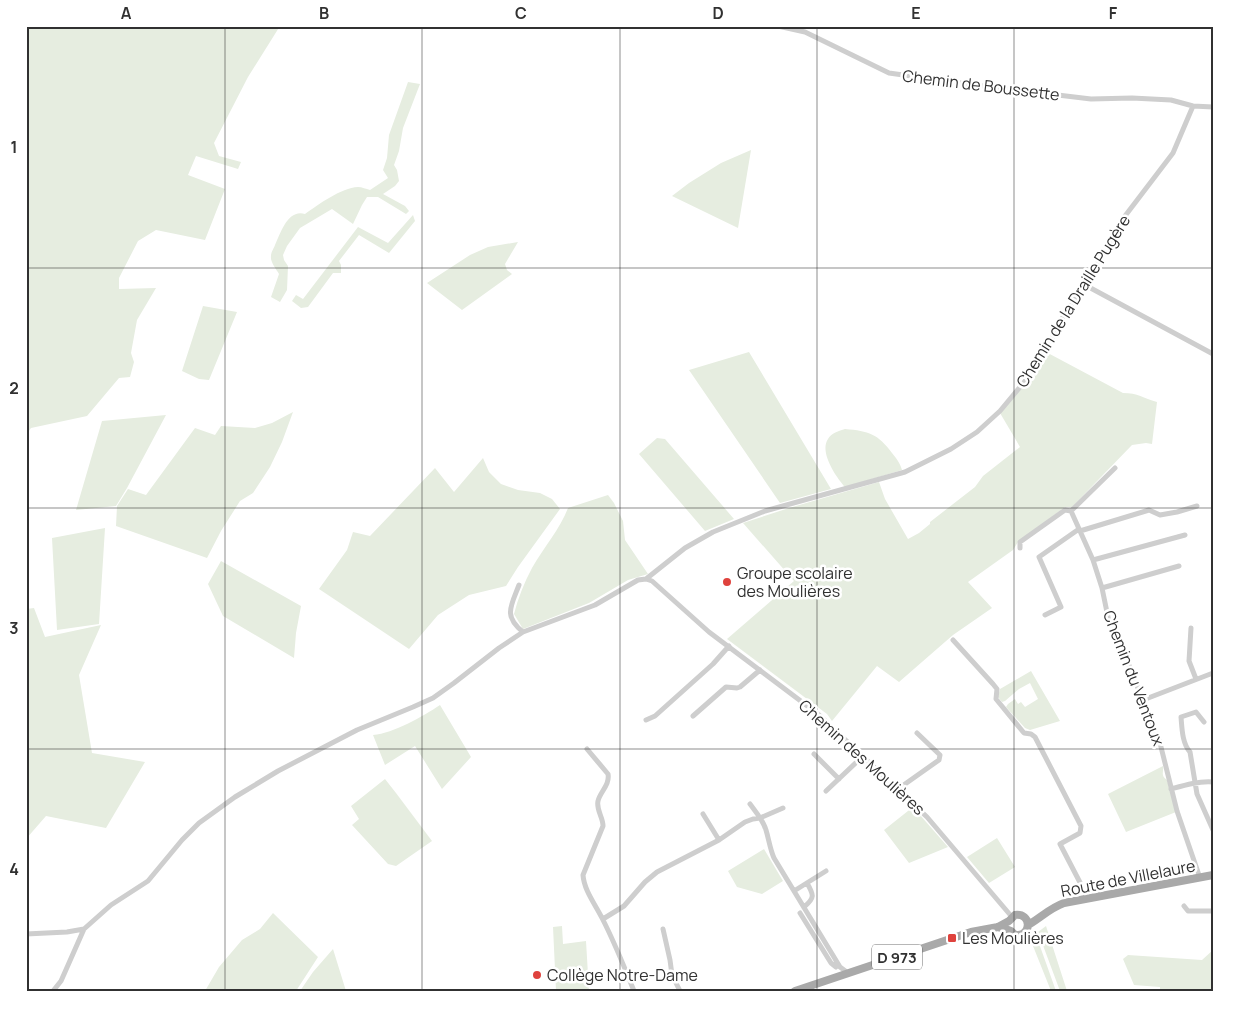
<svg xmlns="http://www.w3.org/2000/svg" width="1239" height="1017" viewBox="0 0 1239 1017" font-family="Manrope,sans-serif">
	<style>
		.green { fill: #e6ede0 }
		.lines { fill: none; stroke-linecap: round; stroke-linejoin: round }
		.minor { stroke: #cecece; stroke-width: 5 }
		.primary { stroke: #a9a9a9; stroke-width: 8 }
		.grid { fill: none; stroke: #313131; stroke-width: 1; stroke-opacity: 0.55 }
		.poi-dot { fill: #df423d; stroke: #fff; stroke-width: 2 }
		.labels { text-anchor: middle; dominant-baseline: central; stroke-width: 5; stroke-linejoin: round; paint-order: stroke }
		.shield { fill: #fff; stroke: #6f6f6f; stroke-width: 1 }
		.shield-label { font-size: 15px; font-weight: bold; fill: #313131 }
		.street-label { font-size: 16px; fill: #313131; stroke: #fff }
		.poi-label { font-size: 16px; fill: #313131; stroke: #fff; text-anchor: start }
		.neatline { fill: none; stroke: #313131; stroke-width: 2 }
		.grid-label { font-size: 16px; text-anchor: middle; font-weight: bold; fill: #313131 }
	</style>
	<rect width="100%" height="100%" fill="#fff"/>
	<path class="green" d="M26,26h254l-32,51 -34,66 5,13 22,6 -3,7 -42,-13 -8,19 37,14 -20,51 -49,-10 -18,11 -19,37v11l37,-1 -19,32 -6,33 3,9 -4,15 -11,1 -32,38 -56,12 -5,7z
		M408,82l12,2 -17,44 -4,23 -5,14 3,5 2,11 -4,5 -12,8 22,12 4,5 -3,3 -28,-17h-11l-5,8 -9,19 -21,-15 -32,19 -13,18 -4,9 1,5 4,6 -1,24 -7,12 -9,-5 8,-23c-3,-5 -9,-12 -8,-18 0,-4 3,-8 4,-11 6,-13 13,-36 30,-31 14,-10 36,-26 53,-27 4,0 8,2 12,3l18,-12 -5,-8 4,-12 2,-23z
		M751,150l-13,78 -66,-32 17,-13 32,-20z
		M413,215l2,6 -26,32 -30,-18 -20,26 2,4v8h-8l-25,34 -7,1 -9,-7 4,-6 7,4 55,-72 30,16z
		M518,242l-13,22 2,6 5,4 -50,36 -35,-27 43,-28 18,-8z
		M203,306l34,6 -28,68 -10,-1 -17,-8z
		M749,352l82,137 -51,14 -91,-133z
		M1046,352l77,41c15,0 20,5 34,9l-5,42 -6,-1 -14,2 -60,62h-7l-47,35 -5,8 -45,32 24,26 -39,27 -54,47 -22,-16 -45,55 -5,-7 -100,-75 67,-58 -51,-58 46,-15 90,-26 6,17 23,40 11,-6 11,-9v-2l45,-35 8,-11 37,-29 -20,-34z
		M293,412l-11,30 -12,25 -17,26 -13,8 -19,30 -14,27 -91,-32 1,-20 11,-17 18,6 49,-67 20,7 6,-9 34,2 17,-5z
		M166,415l-39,73 -11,18 -40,4 26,-89z
		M845,429c24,2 33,5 47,24 5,6 8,10 10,17l-57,17c-9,-10 -26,-35 -17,-48 3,-6 11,-8 17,-10z
		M657,438l8,1 69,80 -29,12 -66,-77z
		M483,458l6,14 12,12 17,6 22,3 12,6 8,10 -42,58 -12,19 -37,9 -31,20 -29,34 -90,-60 28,-39 6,-18 17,4 65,-68 19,24z
		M608,495l6,8 9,18 2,19 23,34 -20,6 -39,23 -66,26 -9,-15c4,-16 10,-31 18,-46 12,-21 28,-39 36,-60z
		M105,528l-6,96 -42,6 -5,-92z
		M221,561l80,45 -5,27 -2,25 -71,-42 -15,-32z
		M34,608l11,29 56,-12 -22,50 13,78 53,9 -39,66 -60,-12 -20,23v-230z
		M1031,671l29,50 -30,9 -5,-2 -19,-21 2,-3 7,-5 3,5 3,-2 4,5 13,-8 -8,-16 -11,6 -14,12 -3,1 -4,-5 2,-8z
		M440,705l31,52 -29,32 -27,-43 -30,19 -12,-30c21,-2 49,-18 67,-30z
		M1163,766c1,6 -3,9 4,14l9,32 -50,20 -18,-38z
		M385,779l11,14 36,48 -36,25 -8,-2 -36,-39 7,-6 -8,-13z
		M913,807l35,40 -39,16 -25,-33z
		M997,838l18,29 -26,16 -22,-26z
		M764,849l19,32 -21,13 -25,-7 -9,-16z
		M273,913l45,44 -22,34h-91l14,-24 23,-27 18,-11z
		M562,926l1,18 23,-3 3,50h-33l-3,-64z
		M1046,926l21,65h-7l-22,-59z
		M1036,935l20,56h-5l-20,-50z
		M333,949l13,42h-46l13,-19z
		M1213,950v41h-53v-4l-26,-2 -11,-26 5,-4 74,5z"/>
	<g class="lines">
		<path class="minor" d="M778,26l27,6 84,41 85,12 117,14 41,-1 39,2 22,6 20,1
			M1085,285l128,69
			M1071,511l22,49 9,28 7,34 17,36 34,85 17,68 23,67
			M1071,511l44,-43
			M1080,531l69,-21 11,5 17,-3 20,-6
			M1020,548v-6l45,-32 6,1
			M1093,560l92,-25
			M646,579l39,-31 28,-16 52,-21 140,-39 46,-23 26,-17 23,-21 25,-30 18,-26 20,-38 22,-32 40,-69 48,-63 20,-47
			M519,585c-8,21 -16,31 4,47
			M1102,588l77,-22
			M1045,615l16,-8 -22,-50 40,-28
			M1191,628l-2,33 7,18
			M953,640l40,44 4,5 -1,10 28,34 7,1 4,3 46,89 -1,7 -20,11 26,50v4
			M1143,700l70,-27
			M693,716l33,-29 11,1 3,-1 20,-17
			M646,720l9,-4 58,-52 16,-18
			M1204,722l-8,-10 -15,5c1,11 1,26 9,35l7,42 16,36
			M587,749l21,25c2,11 -8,18 -10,27 -2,9 5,16 5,25l-20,49c1,15 12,29 19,43 12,23 22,48 32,73
			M814,754l25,25
			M898,789l41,-29 1,-5 -23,-22
			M1171,789c14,-4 27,-8 42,-7
			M826,791l37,-35
			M750,804c6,8 13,16 16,26 3,10 4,19 8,28l66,109 8,6
			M703,814l16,26
			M794,891l32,-20
			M1184,906l4,5h25
			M804,907c11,-9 10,-12 3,-24
			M800,913l31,50 5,4
			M603,919l21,-13 21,-24 12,-10 62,-32 26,-18 8,-3 7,-1 23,-10
			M663,929l7,31 2,15 8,16
			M26,934l41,-2 17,-3
			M53,991l8,-10 23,-52 27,-24 37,-24 34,-41 17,-17 36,-26 43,-26 79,-41 56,-23 20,-9 21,-15 45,-35 24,-16 72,-27 43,-25 8,-1 6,2 57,51 109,82 109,103 85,100"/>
		<path class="primary" d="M1028,925c12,-7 22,-17 36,-22l149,-28
			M795,991l176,-59 27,-5 11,-6 6,-6c17,-2 16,20 3,20 -5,0 -4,-2 -7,-4 -4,-2 -9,-2 -13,-4"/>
	</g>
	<path class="grid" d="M225,26v965M422,26v965M620,26v965M817,26v965M1014,26v965M26,268h1187M26,508h1187M26,749h1187"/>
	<g class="poi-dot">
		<circle cx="727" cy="582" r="5"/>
		<rect x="947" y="933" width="10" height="10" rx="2.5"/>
		<circle cx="537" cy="975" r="5"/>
	</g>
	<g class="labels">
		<rect class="shield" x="872" y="944.5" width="50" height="25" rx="4"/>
		<g class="shield-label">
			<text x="897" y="957">D 973</text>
		</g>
		<g class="street-label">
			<text transform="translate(981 85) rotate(7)">Chemin de Boussette</text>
			<text transform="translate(1073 301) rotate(-58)">Chemin de la Draille Pugère</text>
			<text transform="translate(1134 678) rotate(69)">Chemin du Ventoux</text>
			<text transform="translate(862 757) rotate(42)">Chemin des Moulières</text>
			<text transform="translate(1128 878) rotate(-11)">Route de Villelaure</text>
		</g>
		<g class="poi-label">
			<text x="737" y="573">Groupe scolaire<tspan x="737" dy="18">des Moulières</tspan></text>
			<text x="962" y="938">Les Moulières</text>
			<text x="547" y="975">Collège Notre-Dame</text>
		</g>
	</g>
	<rect width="1239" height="1017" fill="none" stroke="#ffffff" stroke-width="55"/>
	<rect x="28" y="28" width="1184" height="962" class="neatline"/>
	<g class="grid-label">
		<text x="126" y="19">A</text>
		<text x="324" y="19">B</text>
		<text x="521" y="19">C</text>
		<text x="718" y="19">D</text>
		<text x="916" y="19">E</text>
		<text x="1113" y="19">F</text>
		<text x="14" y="153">1</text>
		<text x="14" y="394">2</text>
		<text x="14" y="634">3</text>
		<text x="14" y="875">4</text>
	</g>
</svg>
